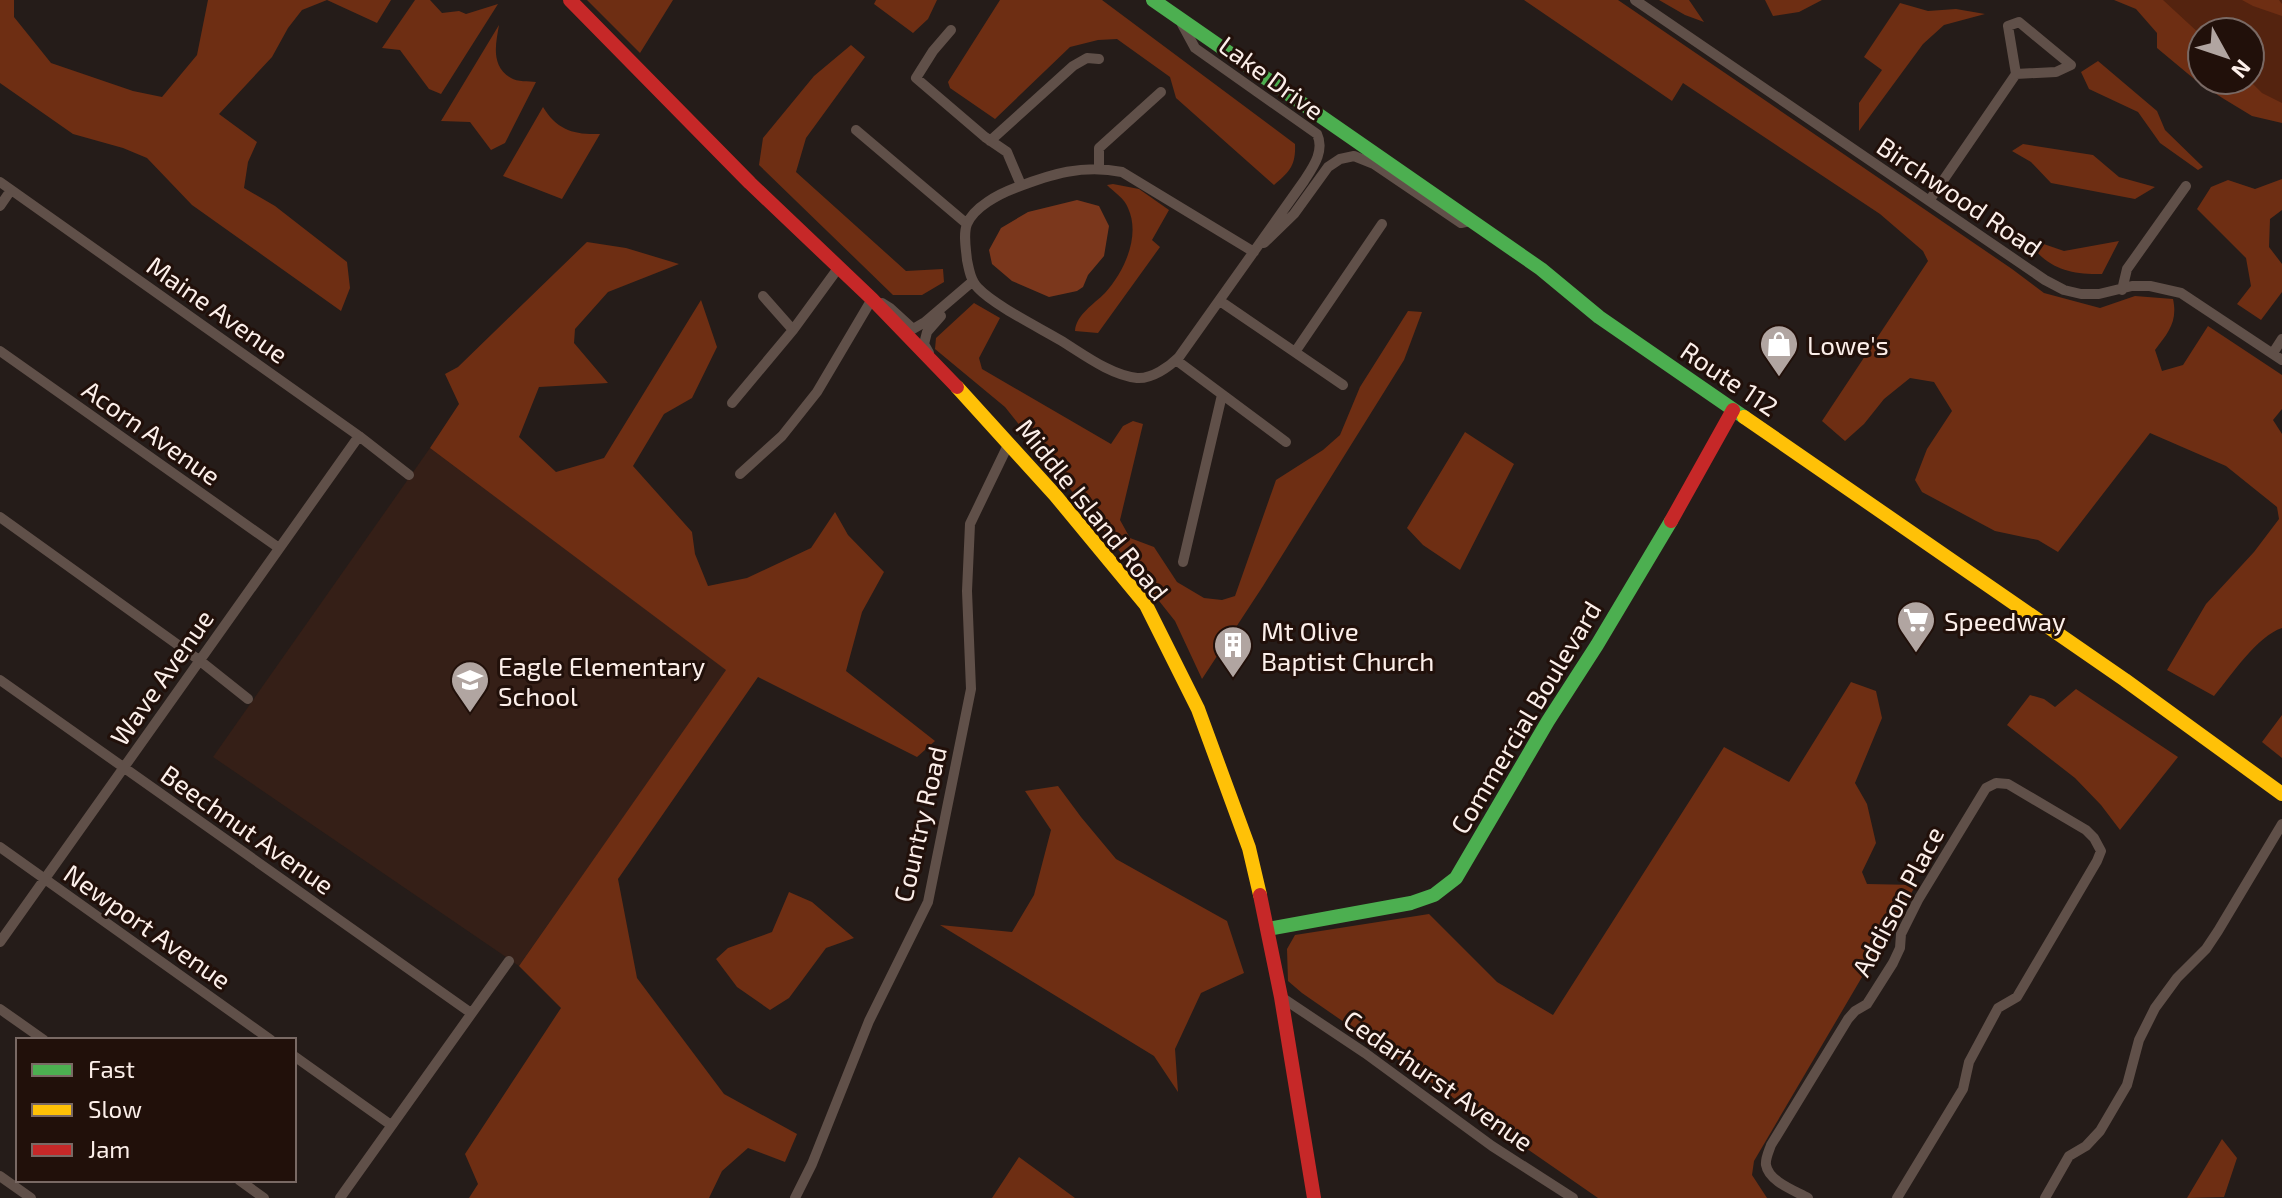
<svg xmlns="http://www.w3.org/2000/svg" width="2282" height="1198" viewBox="0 0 2282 1198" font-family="'Exo 2',sans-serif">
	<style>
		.built { fill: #351f17 }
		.green { fill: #54230f }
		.forest { fill: #6e2e13 }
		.water { fill: #7b371c }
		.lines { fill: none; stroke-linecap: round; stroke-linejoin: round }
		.street { stroke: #605049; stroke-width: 10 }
		.fast { stroke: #4caf50; stroke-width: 14 }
		.slow { stroke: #ffc107; stroke-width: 14 }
		.jam { stroke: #c62828; stroke-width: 14 }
		.labels { text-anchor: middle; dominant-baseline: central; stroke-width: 6; stroke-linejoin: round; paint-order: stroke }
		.street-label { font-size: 26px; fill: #fcefea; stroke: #21100a }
		.poi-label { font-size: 26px; fill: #fcefea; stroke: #21100a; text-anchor: start }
	</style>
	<rect width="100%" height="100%" fill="#251c19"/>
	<path class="built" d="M430,448l297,222 -208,296 -306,-209z"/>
	<path class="green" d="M2145,0h137v112l-54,-32h22v-48h-48v23z"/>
	<path class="forest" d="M0,0h14v17l37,46 82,28 29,6 35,-42 11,-55h183l-14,23 -50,-23 -25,10 -14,18 -16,29 -53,57 38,28 -9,20 -4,26 31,18 72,56 3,26 -9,23 -149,-106 -45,-47 -24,-10 -50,-14 -73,-51z
		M415,0h15l12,13 17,-2 7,3 32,-10 -57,90 -12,-5 -29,-39 -18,-2z
		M587,0h86l-33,53z
		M876,0h61l-9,19 -15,14 -39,-29z
		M1000,0h102l193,144c1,22 -6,28 -21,41l-98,-87 -6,-21 -53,-38 -19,1 -28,7 -75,72 -45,-31 -2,-6z
		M1524,0h94l394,269 32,24 56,15 35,-12 38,3c5,23 -5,34 -18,51l7,21 21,-6 25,-39 74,49v34l-9,11 9,14v194c-25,8 -51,48 -68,68l-47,-26 39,-66 48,-52 25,-33 -2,-12 -51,-41 -76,-33 -92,119 -20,-12 -43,-9 -73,-39 -7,-12 12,-31 25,-38 -18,-29 -24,-4 -26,21 -20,25 -19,17 -23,-20 106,-160 -5,-10 -43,-37 -197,-131 -11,18z
		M1659,0h30l15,22 -19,-7z
		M1765,0h57l-23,12 -26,4z
		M2114,0h49l39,36v44h47l13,13 20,10v20l-30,-7 -28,-17 -25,-16 -42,-35v-15l-21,-24z
		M2242,0h37l3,4v12l-29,-10z
		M1900,3l28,8 28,-2 29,5 -41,11 -21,19 -64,87v-28l23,-33 -18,-13z
		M499,25c-3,18 -9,41 12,53 6,4 18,3 25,4l-31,61 -14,7 -21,-28 -29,-1z
		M851,45l14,12 -59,81 -10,34 110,99 37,-2 1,13 -22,13h-29l-134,-130 4,-27 51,-62z
		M2098,61l59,50 8,19 38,37 -5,3 -38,-27 -22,-31 -49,-23 -8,-17z
		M543,107c14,23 31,28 57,27l-38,65 -59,-23z
		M2023,144l70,11 26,22 36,10 -20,12 -84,-16 -20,-21 -19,-11z
		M2282,179v31l-12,9 -1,28 13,17v28l-21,28 -24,-16 14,-18 -5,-28 -49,-49 14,-22 17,-7 27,9z
		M1113,184l26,5 30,21 -17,30 8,7 -62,86 -23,-2c1,-16 19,-27 30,-38 19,-21 36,-57 23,-85 -3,-9 -14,-16 -21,-23z
		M2026,238l38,13 55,-10 -17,33c-33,1 -57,-6 -76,-36z
		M587,242l39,6 53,16 -71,28 -33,37 -1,14 34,40 -69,4 -20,50 37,35 48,-14 97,-158 16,47 -25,51 -28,16 -31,52 59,66 3,22 13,32 39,-8 64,-30 24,-36 13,23 36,37 -22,40 -16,59 89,70 -18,16 -159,-80 -140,202 19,99 87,116 73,40 -12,28 -37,-14 -26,23 -13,27h-240l9,-14 -13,-30 96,-146 -42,-42 207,-296 -296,-222 29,-44 -14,-30 13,-7z
		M974,303l26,15 -21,40 3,11 129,75 12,-18 10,-5 10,3 -23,96 10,18 24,9 23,35 27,16 18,2 13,-4 41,-116 47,-30 17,-15 20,-48 48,-76 14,1 -18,48 -141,226 -61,93 -27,-58 -170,-214 -70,-58 1,-11z
		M1465,432l49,32 -54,106 -37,-25 -16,-17z
		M1851,682l25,9 6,27 -27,65 12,21 9,39 -14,29 5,12 49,1 -162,276 -2,14 15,23h-169l-296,-205 -14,-12 -1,-32 8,-14 134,-21 68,68 56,33 171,-268 65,35z
		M2076,689l102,68 -58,73 -19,-25 -26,-27 -68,-53 23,-30 14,4 11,8z
		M2282,715v43l-20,-16z
		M1058,786l23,31 35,42 111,62 17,52 -43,20 -26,56 3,43 -24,-36 -214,-131 72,7 22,-37 17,-65 -26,-39z
		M789,892l23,10 42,36 -28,10 -37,50 -19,12 -33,-23 -21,-28 12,-11 44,-16z
		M2222,1139l15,19 -13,39 -37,1z
		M1019,1157l56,41h-83z"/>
	<path class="water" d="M1077,200l22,6 10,20 -5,30 -16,19 -5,12 -6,4 -28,6 -37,-16 -20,-17 -3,-14 12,-22 27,-16z"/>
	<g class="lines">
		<path class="street" d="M1635,0l410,280 19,10 17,4h18l33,-8h18l31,7 101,67
			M1182,24l13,24 122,86c8,17 -4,33 -13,47l-125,176c-10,10 -27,22 -42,21 -27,-3 -54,-24 -77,-38 -22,-13 -66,-35 -82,-52 -7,-7 -9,-18 -11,-28 -1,-11 -4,-26 0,-36 7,-17 32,-30 48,-36 36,-14 68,-24 107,-16l132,80
			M951,30l-18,21 -17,27 69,59 22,15 14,33
			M856,130l111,94
			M990,141l83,-75 14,-8 12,1
			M1099,167v-19l62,-56
			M0,182l359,254 50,39
			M1929,201l87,-127 40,-2 15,-7 -52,-43 -11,4 8,48
			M0,206l11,-16
			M1264,243l30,-29 34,-47 12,-8 14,-3 20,8 87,59 9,-2
			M2122,290l5,-21 59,-83
			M763,296l30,34
			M1220,301l123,84
			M882,303l8,5 23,21 12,-7 48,-41
			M0,351l279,197
			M1295,352l87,-128
			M929,353l-5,-9 3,-12 14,-16
			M2273,353l9,-14
			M1176,360l110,82
			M732,403l61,-73 46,-63
			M740,474l42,-38 35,-44 55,-93
			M0,517l199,143 49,39
			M1183,562l39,-167
			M0,680l471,333
			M0,847l271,193
			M0,942l359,-506
			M1281,997l84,56 127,93 81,52
			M0,1009l44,31
			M294,1056l97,69
			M0,1176l31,22
			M239,1180l25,18
			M340,1198l169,-237
			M795,1198l17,-34 57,-143 59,-119 43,-213 -4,-98 3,-67 39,-81
			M1808,1198c-12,-7 -39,-16 -42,-33 -1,-6 3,-14 5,-20l77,-126 7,-8 12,-7 26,-41 7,-15 1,-14 17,-34 68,-112 10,-5 12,1 78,46 8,8 7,13 -4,10 -80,136 -19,11 -29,54 -6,27 -66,109
			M2045,1198l24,-42 17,-10 14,-15 27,-46 12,-45 16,-32 22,-30 29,-29 12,-18 64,-107"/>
		<path class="fast" d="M1153,0l388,269 58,48 145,100
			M1268,929l143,-26 23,-8 22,-17 92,-157 49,-76 74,-124"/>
		<path class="slow" d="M957,387l98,108 91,110 52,104 51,139 11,47
			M1744,417l381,263 157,114"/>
		<path class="jam" d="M570,0l180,183 122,116 85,88
			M1671,521l62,-111
			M1260,895l21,102 33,201"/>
	</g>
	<defs>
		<symbol id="shop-pin" viewBox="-11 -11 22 30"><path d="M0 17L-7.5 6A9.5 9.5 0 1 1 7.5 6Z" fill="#b1a5a1" stroke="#21100a"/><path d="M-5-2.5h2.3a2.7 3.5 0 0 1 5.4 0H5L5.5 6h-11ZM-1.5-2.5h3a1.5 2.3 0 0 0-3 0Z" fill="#fff"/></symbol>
		<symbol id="supermarket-pin" viewBox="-11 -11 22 30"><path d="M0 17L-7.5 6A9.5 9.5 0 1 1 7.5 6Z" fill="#b1a5a1" stroke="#21100a"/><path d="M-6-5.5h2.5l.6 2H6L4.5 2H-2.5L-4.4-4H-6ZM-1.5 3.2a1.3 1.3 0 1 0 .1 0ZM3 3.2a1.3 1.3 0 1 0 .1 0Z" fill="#fff"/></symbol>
		<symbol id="building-pin" viewBox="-11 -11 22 30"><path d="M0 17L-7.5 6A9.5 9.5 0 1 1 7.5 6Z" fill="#b1a5a1" stroke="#21100a"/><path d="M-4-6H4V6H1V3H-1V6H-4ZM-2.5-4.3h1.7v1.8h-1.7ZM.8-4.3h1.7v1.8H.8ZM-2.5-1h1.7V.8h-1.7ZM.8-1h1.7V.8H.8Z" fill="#fff"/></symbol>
		<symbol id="school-pin" viewBox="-11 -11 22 30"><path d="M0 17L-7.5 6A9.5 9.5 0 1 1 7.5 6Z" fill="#b1a5a1" stroke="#21100a"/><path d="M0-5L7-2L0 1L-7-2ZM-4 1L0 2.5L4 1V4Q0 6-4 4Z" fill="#fff"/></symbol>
	</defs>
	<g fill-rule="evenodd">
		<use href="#shop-pin" x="1757" y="322" width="44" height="60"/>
		<use href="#supermarket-pin" x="1894" y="598" width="44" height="60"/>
		<use href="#building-pin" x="1211" y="623" width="44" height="60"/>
		<use href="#school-pin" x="448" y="658" width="44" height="60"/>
	</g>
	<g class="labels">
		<g class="street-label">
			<text transform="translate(1272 77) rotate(36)">Lake Drive</text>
			<text transform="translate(1960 196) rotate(34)">Birchwood Road</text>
			<text transform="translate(218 309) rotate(35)">Maine Avenue</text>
			<text transform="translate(1730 378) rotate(34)">Route 112</text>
			<text transform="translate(152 432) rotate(35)">Acorn Avenue</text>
			<text transform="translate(1093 509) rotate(51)">Middle Island Road</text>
			<text transform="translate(161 677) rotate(-55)">Wave Avenue</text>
			<text transform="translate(1525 717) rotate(-59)">Commercial Boulevard</text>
			<text transform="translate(919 824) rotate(-77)">Country Road</text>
			<text transform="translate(248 829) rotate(35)">Beechnut Avenue</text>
			<text transform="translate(1897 901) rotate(-62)">Addison Place</text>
			<text transform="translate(148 926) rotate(35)">Newport Avenue</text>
			<text transform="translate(1439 1080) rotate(35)">Cedarhurst Avenue</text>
		</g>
		<g class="poi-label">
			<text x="1807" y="344">Lowe's</text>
			<text x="1944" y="620">Speedway</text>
			<text x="1261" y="630">Mt Olive<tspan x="1261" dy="30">Baptist Church</tspan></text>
			<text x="498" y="665">Eagle Elementary<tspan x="498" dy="30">School</tspan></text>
		</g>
	</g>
	<rect x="16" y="1038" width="280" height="144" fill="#21100a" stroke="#796964" stroke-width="2"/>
	<rect x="32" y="1064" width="40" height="12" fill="#4caf50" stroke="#796964" stroke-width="2"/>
	<text x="88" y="1078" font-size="24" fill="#fcefea">Fast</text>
	<rect x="32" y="1104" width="40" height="12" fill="#ffc107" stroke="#796964" stroke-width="2"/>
	<text x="88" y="1118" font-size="24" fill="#fcefea">Slow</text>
	<rect x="32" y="1144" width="40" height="12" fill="#c62828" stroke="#796964" stroke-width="2"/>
	<text x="88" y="1158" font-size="24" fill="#fcefea">Jam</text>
	<g transform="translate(2226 56) rotate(130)"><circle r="38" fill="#21100a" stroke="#796964" stroke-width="2"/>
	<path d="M0-6L14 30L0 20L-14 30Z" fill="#b1a5a1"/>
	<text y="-12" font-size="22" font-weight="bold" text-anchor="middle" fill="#fcefea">N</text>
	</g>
</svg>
